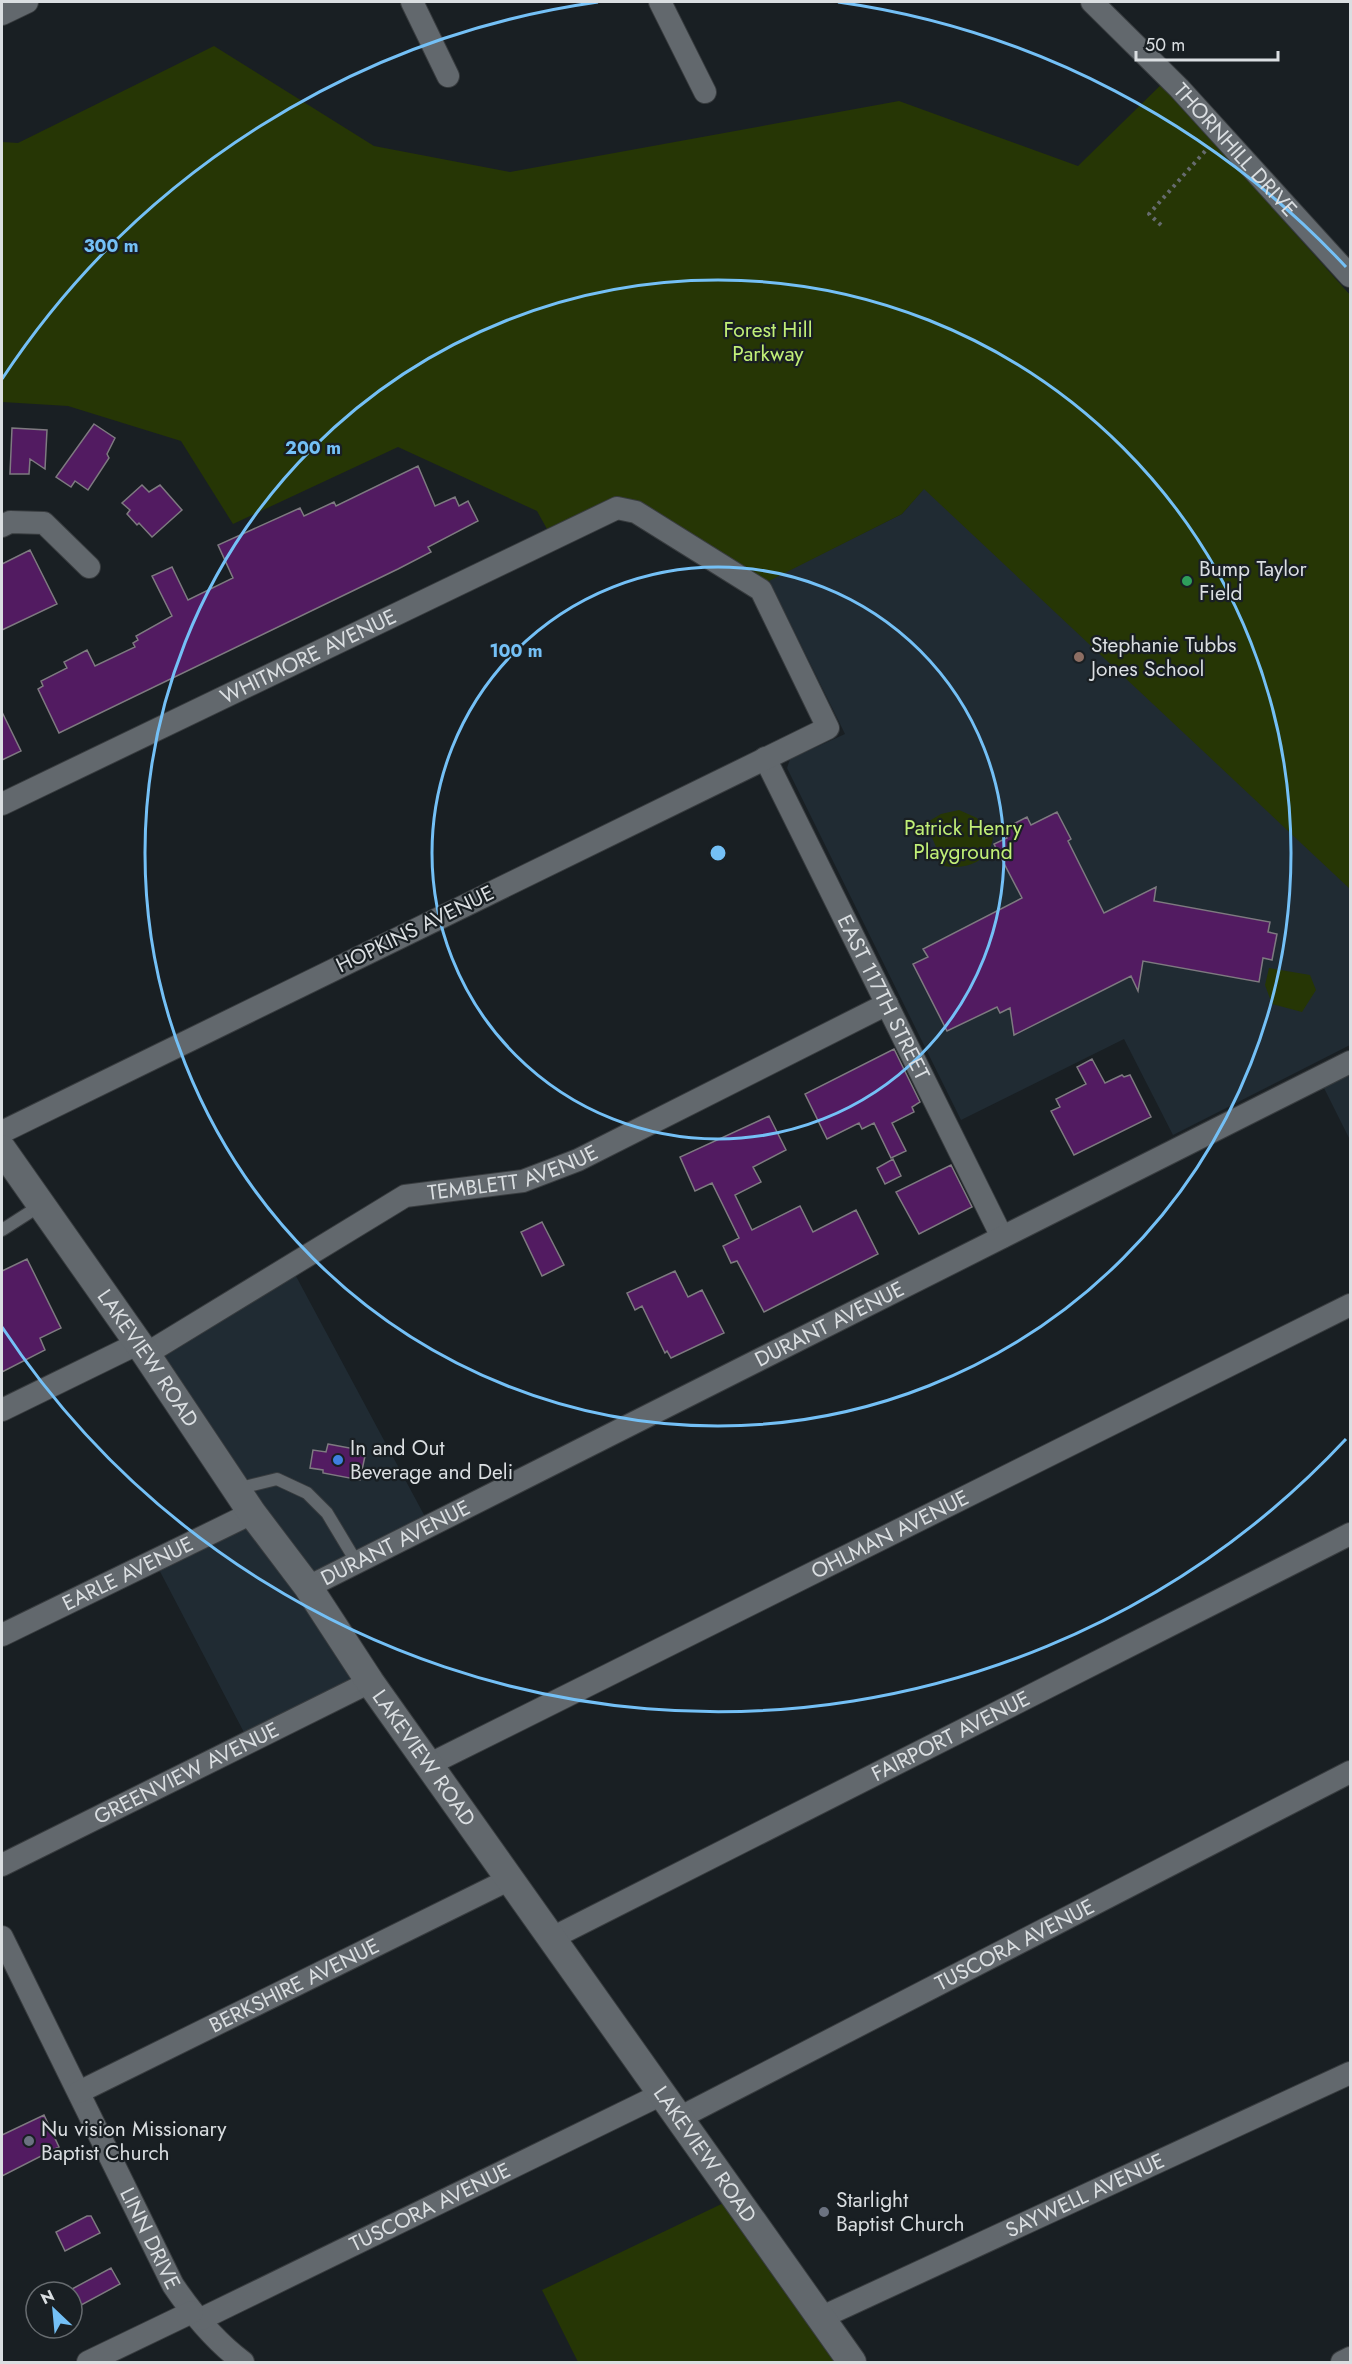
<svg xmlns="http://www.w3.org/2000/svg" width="1352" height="2364" viewBox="0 0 1352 2364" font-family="Jost,sans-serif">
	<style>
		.built { fill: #202b33 }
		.green { fill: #263605 }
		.building { fill: #521b61; stroke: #7e7a80; stroke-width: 1.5 }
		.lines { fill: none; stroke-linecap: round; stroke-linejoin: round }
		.service-casing { stroke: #383c3f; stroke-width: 14 }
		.minor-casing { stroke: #383c3f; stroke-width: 24 }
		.tertiary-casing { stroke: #383c3f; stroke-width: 30 }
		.path { stroke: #666b6e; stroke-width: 4; stroke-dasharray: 3 4.5; stroke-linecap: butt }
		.service { stroke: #62686d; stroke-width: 12 }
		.minor { stroke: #62686d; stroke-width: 22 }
		.tertiary { stroke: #62686d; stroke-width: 28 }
		.ring { fill: none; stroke: #74c0f6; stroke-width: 3 }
		.leisure-dot { fill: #2e9e5b; stroke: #191f23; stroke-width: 2 }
		.education-dot { fill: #8d6e63; stroke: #191f23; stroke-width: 2 }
		.shop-dot { fill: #3f7fe0; stroke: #191f23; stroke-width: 2 }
		.worship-dot { fill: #6b7280; stroke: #191f23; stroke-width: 2 }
		.labels { text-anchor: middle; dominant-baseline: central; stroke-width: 4.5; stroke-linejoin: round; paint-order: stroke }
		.street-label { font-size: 21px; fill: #dadee1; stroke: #191f23 }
		.park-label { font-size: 21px; fill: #c1ef77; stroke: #191f23 }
		.poi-label { font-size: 21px; fill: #dadee1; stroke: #191f23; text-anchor: start }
		.centre { fill: #74c0f6; stroke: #191f23; stroke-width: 3 }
		.ring-label { font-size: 18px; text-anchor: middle; font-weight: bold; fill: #74c0f6; stroke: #191f23; stroke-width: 4.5; stroke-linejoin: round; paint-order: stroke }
	</style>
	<rect width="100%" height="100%" fill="#191f23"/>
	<path class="built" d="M1217,146l133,149v750l-177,90 -49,-96 -163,81 -174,-352 3,-9 55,-25 -76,-154 133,-66z
		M1350,1062v78l-31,-62z
		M290,1265l140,261 -122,61 62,95 -121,60 -95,-182 97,-47 -105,-159z"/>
	<path class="green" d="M214,46l160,100 136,26 389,-71 179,65 90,-88 50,69 132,148v594l-426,-400 -22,25 -145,73 -121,-75 -84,26 -15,-27 -139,-64 -165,77 -52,-83 -113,-35 -66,-4v-260l16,1z
		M959,810l18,8 16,20c-4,24 -27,32 -49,28l-18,-43 15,-9z
		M1269,968l41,7 6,15 -14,22 -30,-8 -7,-19z
		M734,2198l118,164h-274l-36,-72z"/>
	<path class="building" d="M94,424l21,14 -8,16 2,4 -21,32 -13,-9 -4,6 -15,-10z
		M12,428l35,2 -2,39 -15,-10 -1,15h-19z
		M418,466l17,40 20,-9 4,9 9,-5 10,20 -50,26 3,5 -33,17 -339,164 -21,-44 5,-3 -2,-5 26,-13 -3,-6 23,-12 8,16 40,-19 -2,-4 5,-3 -2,-4 36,-20 -20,-40 20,-9 16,33 45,-22 -15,-33 82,-37 4,8 30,-14 2,4z
		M142,485l7,7 11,-7 22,25 -30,27 -13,-14 -2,2 -10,-11 3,-4 -8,-7z
		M30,550l27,54 -55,26v-66z
		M2,712l19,39 -19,9z
		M1057,812l14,27 -3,2 36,72 52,-26 -2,14 116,21 -2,10 9,2 -5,26 -9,-2 -4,24 -116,-21 -5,30 -7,-15 -117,59 -4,-27 -10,5 -3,-6 -50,24 -34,-67 15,-7 -5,-8 99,-51 -28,-54 13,-6 -5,-8 25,-13 4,8z
		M894,1049l26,53 -8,5 2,5 -22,11 14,28 -15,7 -17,-35 -12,6 -3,-6 -32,16 -22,-45z
		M1092,1059l13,24 17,-8 2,2 6,-2 21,42 -77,38 -23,-44 9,-4 -4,-8 30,-15 -9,-17z
		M769,1116l17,34 -33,17 8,15 -26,13 17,35 48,-24 13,26 43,-22 22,44 -114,58 -27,-51 -6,2 -8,-17 16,-8 -27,-55 -17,8 -15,-34z
		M893,1159l8,17 -16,8 -8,-16z
		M951,1165l21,42 -53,27 -23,-42z
		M542,1222l22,43 -22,11 -21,-44z
		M27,1259l34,69 -21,10 5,12 -43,22v-101z
		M675,1271l13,26 14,-7 22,43 -53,25 -4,-7 -2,2 -23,-47 -7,4 -8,-17z
		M328,1444l38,7 -6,29 -37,-7v-3l-13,-2 3,-18 13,2z
		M44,2115l15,32 -57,29v-41z
		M87,2216h4l9,17 -35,18 -9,-19z
		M111,2268l9,16 -48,26v-21z"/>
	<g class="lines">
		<defs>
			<path id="service" d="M2,1230l39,-25
				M236,1489l41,-10 30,14 20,20 30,50"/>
			<g id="minor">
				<path d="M412,2l36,74"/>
				<path d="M660,2l45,90"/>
				<path id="s1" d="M1092,2l87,86 171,188"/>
				<path d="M2,14l25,-12"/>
				<path d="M2,526l8,-4 34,1 45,44"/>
				<path id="s2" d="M765,758l237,479"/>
				<path id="s3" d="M2,804l615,-296 19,4 125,78 67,138 -826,404"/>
				<path id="s4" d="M146,1354l259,-158 118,-15 55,-21 309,-156"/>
				<path d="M2,1410l135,-66"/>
				<path id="s5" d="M308,1587l1042,-525"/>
				<path id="s6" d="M2,1635l250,-122"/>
				<path id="s7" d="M430,1764l920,-459"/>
				<path id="s8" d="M2,1865l368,-183"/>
				<path id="s9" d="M2,1937l171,348c19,28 43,57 70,77"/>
				<path id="s10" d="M552,1938l798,-404"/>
				<path id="s11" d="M79,2092l431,-213"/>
				<path id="s12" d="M677,2119l673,-347"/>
				<path id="s13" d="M820,2318l530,-245"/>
				<path id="s14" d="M201,2319l459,-224"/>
				<path d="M88,2362l104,-50"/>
				<path d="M1342,2362l8,-4"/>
			</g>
			<g id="tertiary">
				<path id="s15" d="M2,1149l144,205 106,159 56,74 62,95 482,680"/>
			</g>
		</defs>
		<use href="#service" class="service-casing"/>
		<use href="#minor" class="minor-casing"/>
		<use href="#tertiary" class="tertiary-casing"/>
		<path class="path" d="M1161,225l-12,-11 58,-65"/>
		<use href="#service" class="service"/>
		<use href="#minor" class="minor"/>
		<use href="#tertiary" class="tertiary"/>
	</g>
	<g class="ring">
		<circle cx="718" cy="853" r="286"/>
		<circle cx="718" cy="853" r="573"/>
		<path d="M1346 1439A859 859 0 0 1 2 1327M2 379A859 859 0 0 1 598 2M838 2A859 859 0 0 1 1346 267"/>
	</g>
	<circle class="leisure-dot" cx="1187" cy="581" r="6"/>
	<circle class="education-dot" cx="1079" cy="657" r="6"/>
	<circle class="shop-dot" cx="338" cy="1460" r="6"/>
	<g class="worship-dot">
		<circle cx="29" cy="2141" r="6"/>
		<circle cx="824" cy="2212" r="6"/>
	</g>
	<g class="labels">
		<g class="street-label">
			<text stroke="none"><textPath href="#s1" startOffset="206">THORNHILL DRIVE</textPath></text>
			<text stroke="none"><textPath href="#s3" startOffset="340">WHITMORE AVENUE</textPath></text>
			<text transform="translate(415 929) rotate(-26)">HOPKINS AVENUE</text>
			<text stroke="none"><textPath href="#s2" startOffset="267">EAST 117TH STREET</textPath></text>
			<text stroke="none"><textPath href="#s4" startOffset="414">TEMBLETT AVENUE</textPath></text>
			<text stroke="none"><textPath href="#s5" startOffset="584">DURANT AVENUE</textPath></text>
			<text stroke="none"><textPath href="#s15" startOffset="255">LAKEVIEW ROAD</textPath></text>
			<text stroke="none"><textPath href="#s7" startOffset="514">OHLMAN AVENUE</textPath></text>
			<text stroke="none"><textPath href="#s5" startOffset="98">DURANT AVENUE</textPath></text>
			<text stroke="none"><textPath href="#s6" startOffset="140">EARLE AVENUE</textPath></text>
			<text stroke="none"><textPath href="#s10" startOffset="447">FAIRPORT AVENUE</textPath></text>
			<text stroke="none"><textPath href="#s15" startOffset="741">LAKEVIEW ROAD</textPath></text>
			<text stroke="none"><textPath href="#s8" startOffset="206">GREENVIEW AVENUE</textPath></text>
			<text stroke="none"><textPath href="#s12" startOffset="380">TUSCORA AVENUE</textPath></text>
			<text stroke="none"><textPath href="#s11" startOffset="240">BERKSHIRE AVENUE</textPath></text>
			<text stroke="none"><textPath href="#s15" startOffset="1227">LAKEVIEW ROAD</textPath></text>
			<text stroke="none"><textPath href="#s13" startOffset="292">SAYWELL AVENUE</textPath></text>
			<text stroke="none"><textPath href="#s14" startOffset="255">TUSCORA AVENUE</textPath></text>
			<text stroke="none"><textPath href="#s9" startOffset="336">LINN DRIVE</textPath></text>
		</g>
		<g class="park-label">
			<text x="768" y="330">Forest Hill<tspan x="768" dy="24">Parkway</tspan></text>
			<text x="963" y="828">Patrick Henry<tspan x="963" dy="24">Playground</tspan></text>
		</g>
		<g class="poi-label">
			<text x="1199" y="569">Bump Taylor<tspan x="1199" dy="24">Field</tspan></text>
			<text x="1091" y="645">Stephanie Tubbs<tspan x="1091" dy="24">Jones School</tspan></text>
			<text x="350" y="1448">In and Out<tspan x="350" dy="24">Beverage and Deli</tspan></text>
			<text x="41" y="2129">Nu vision Missionary<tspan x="41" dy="24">Baptist Church</tspan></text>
			<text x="836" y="2200">Starlight<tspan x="836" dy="24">Baptist Church</tspan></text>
		</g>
	</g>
	<circle cx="718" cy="853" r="9" class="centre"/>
	<g class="ring-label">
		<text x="111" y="252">300 m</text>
		<text x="313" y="454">200 m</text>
		<text x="516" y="657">100 m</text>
	</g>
	<rect width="1352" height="2364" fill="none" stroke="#dadee1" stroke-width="6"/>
	<g transform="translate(54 2310) rotate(334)"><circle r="28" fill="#191f23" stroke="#666b6f" stroke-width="1.5"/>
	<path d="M0-4.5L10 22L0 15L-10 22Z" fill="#74c0f6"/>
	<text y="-9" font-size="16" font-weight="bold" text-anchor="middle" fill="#dadee1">N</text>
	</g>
	<path d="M1136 51v9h142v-9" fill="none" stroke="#dadee1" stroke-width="3"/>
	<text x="1145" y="51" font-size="18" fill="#dadee1" stroke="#191f23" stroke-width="4.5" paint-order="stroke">50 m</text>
</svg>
